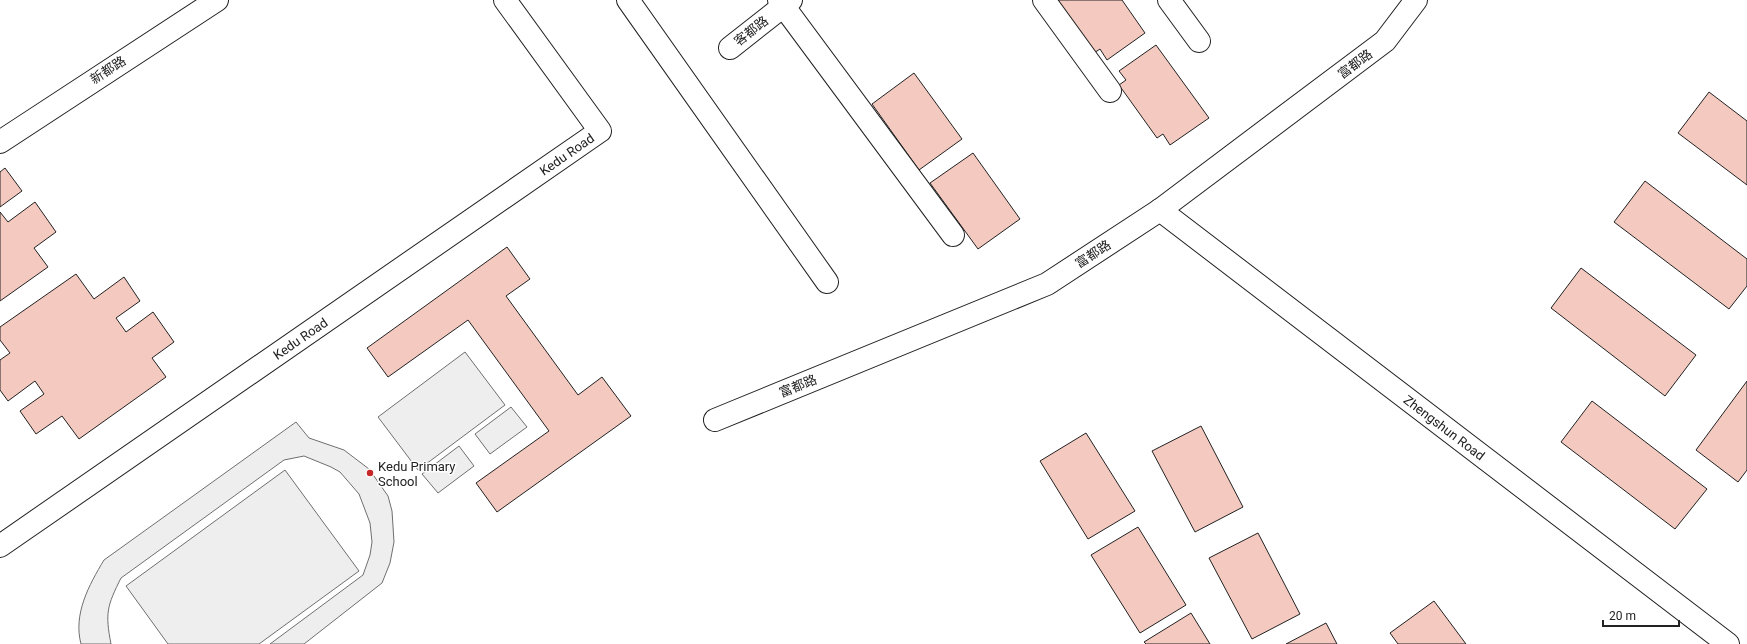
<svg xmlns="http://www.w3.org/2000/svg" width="1747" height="644" viewBox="0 0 1747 644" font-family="Roboto,'Noto Sans SC',sans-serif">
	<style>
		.green { fill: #eee; stroke: #6f6f6f }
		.building { fill: #f3c9c0; stroke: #222 }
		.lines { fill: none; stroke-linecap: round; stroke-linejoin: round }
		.minor-casing { stroke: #222; stroke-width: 24 }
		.tertiary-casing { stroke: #222; stroke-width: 24 }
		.minor { stroke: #fff; stroke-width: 22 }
		.tertiary { stroke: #fff; stroke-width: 22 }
		.poi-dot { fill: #c62828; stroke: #fff; stroke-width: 1.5 }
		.labels { text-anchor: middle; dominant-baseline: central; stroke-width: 3; stroke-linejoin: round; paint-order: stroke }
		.street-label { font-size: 13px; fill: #222; stroke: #fff }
		.poi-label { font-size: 13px; fill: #222; stroke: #fff; text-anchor: start }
	</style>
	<rect width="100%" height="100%" fill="#fff"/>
	<path class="green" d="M465,352l40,53 -87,65 -40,-53z
		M511,407l16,20 -37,27 -15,-20z
		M296,422l13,16 35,12 25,19 19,27 4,15 2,31 -4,21 -8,20 -78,61h-34l93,-69 7,-20 2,-13 -2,-19 -11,-29 -19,-22 -9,-5 -27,-11 -20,4 -163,118c-14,28 -16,35 -10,66h-30c-8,-30 8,-59 23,-84z
		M459,446l15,20 -36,27 -16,-19z
		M285,470l74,101 -100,73h-91l-42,-58z"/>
	<path class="building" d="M1056,0h66l23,33 -38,27 -7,-11 -6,4z
		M1156,45l53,73 -39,27 -7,-11 -6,4 -38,-53 7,-5 -7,-9z
		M914,73l48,66 -43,31 -47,-66z
		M1709,92l38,29v64l-69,-52z
		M973,153l47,66 -42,30 -48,-66z
		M5,168l17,23 -22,16v-35z
		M1645,181l102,78v27l-18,23 -115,-87z
		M35,202l21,30 -22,16 14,19 -48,34v-89l8,10z
		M507,247l23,32 -24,17 72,99 24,-18 29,39 -134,96 -21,-29 73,-52 -81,-111 -80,57 -21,-29z
		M1581,268l115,87 -31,41 -114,-88z
		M76,274l18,25 30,-22 16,24 -24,17 10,14 27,-20 21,30 -22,16 14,19 -87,62 -17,-23 -26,18 -16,-23 24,-17 -9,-13 -27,20 -8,-11v-30l10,-7 -10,-13v-13z
		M1747,381v89l-9,12 -42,-32z
		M1592,401l115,88 -32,40 -114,-87z
		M1201,426l42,81 -48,25 -43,-81z
		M1086,433l49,78 -47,28 -48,-78z
		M1138,527l48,78 -46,28 -49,-78z
		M1258,533l42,81 -48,25 -43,-81z
		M1434,601l32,43h-68l-8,-11z
		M1191,613l19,31h-64l-2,-2z
		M1326,623l11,21h-51z"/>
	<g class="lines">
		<defs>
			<g id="minor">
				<path d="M628,0l199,282"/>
				<path d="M779,0l174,235"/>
				<path d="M1044,0l66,91"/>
				<path d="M1169,0l30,41"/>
				<path d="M730,48l61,-48"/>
				<path d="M0,142l217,-142"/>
				<path d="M715,420l332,-136 113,-74 225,-169 31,-41"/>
				<path id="s1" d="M0,546l600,-415 -95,-131"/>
			</g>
			<g id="tertiary">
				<path id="s2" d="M1160,210l568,434"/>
			</g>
		</defs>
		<use href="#minor" class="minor-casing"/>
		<use href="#tertiary" class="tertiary-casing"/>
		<use href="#minor" class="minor"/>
		<use href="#tertiary" class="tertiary"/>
	</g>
	<circle class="poi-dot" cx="370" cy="473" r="4"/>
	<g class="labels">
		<g class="street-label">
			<text transform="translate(751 31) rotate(-38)">客都路</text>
			<text transform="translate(1355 64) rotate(-37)">富都路</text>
			<text transform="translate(108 70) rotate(-33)">新都路</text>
			<text stroke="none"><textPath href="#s1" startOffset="689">Kedu Road</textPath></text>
			<text transform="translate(1093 254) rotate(-33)">富都路</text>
			<text stroke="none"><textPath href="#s1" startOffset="365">Kedu Road</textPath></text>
			<text transform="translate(798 386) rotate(-22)">富都路</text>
			<text stroke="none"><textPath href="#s2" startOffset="358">Zhengshun Road</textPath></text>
		</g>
		<g class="poi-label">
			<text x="378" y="466">Kedu Primary<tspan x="378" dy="15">School</tspan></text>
		</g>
	</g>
	<path d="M1603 620v6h76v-6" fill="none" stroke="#222222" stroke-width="2"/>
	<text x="1609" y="620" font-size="12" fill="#222222" stroke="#ffffff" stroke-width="3" paint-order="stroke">20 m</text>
</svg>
